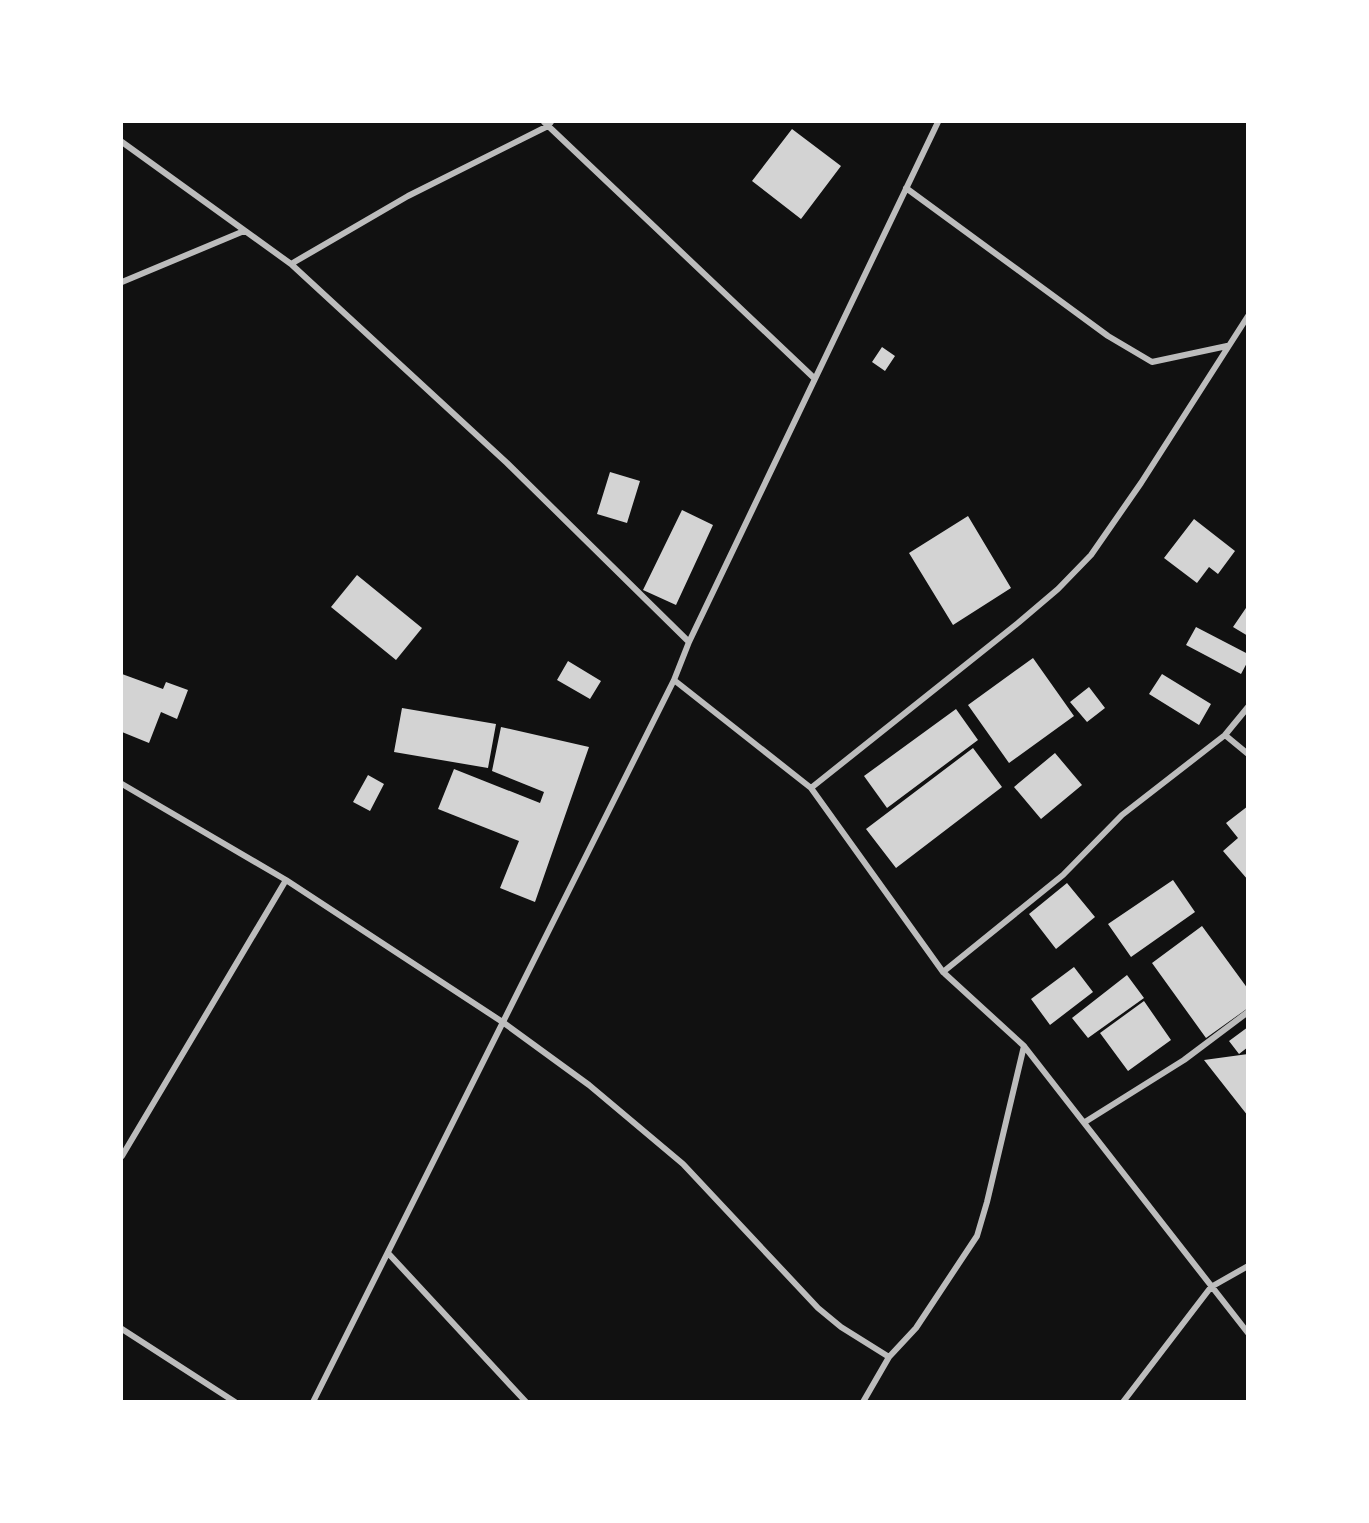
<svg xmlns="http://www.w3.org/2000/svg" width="1369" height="1523" viewBox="0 0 1369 1523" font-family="Karla,sans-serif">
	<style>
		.building { fill: #d3d3d3 }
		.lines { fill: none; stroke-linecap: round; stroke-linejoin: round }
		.minor { stroke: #bcbcbc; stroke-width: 6 }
	</style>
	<rect width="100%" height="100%" fill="#111"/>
	<path class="building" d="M792,129l49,37 -40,53 -49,-38z
		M882,347l13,9 -10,15 -13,-9z
		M610,472l30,9 -13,42 -30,-9z
		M682,510l31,15 -37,80 -33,-15z
		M968,516l43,72 -58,37 -44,-72z
		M1194,519l41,32 -17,23 -9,-7 -12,16 -33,-25z
		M357,575l65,53 -26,32 -65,-53z
		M1248,605v31l-15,-9z
		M1196,627l52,27v7l-7,13 -55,-29z
		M1033,658l41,58 -65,47 -41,-58z
		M568,661l33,20 -11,18 -33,-19z
		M122,674l41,15 3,-7 22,8 -11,29 -16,-7 -12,31 -27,-11z
		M1162,674l49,30 -12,21 -50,-31z
		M1089,687l16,21 -18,14 -17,-20z
		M402,708l94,16 -8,44 -94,-16z
		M956,709l22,31 -91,68 -23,-32z
		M501,727l88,20 -54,155 -35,-14 19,-47 -81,-32 16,-40 86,34 4,-11 -52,-21z
		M973,748l29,39 -106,81 -30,-39z
		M1055,753l27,32 -41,34 -27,-32z
		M368,775l16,9 -14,27 -17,-9z
		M1248,806v74l-25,-29 15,-13 -12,-15z
		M1173,880l22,32 -64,45 -23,-33z
		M1067,883l28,34 -39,32 -27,-35z
		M1202,926l46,63v19l-42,30 -54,-75z
		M1074,967l19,25 -43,33 -19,-26z
		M1127,975l17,23 -56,40 -16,-20z
		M1144,1001l27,39 -43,31 -28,-38z
		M1248,1027v20l-9,7 -10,-13z
		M1248,1054v62l-44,-56z"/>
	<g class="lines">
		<path class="minor" d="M544,122l270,256
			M122,142l169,122 216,199 182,179
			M906,188l202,148 44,26 75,-16
			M291,264l117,-68 140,-70 3,-4
			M122,282l122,-51
			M674,680l137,108 132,184 81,74 224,287
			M1225,735l23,19
			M122,784l164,96 218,143 85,62 94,79 135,144 23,19 48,30
			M811,788l207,-165 40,-34 33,-34 50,-72 107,-167
			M943,972l120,-97 59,-60 103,-80 23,-28
			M1085,1122l99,-62 64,-48
			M122,1156l164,-276
			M388,1253l138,149
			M122,1329l113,73
			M313,1402l361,-722 15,-38 249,-520
			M863,1402l26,-45 27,-29 61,-92 10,-34 37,-156
			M1123,1402l88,-115 37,-21"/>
	</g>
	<rect width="1369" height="1523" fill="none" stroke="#ffffff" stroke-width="246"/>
</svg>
